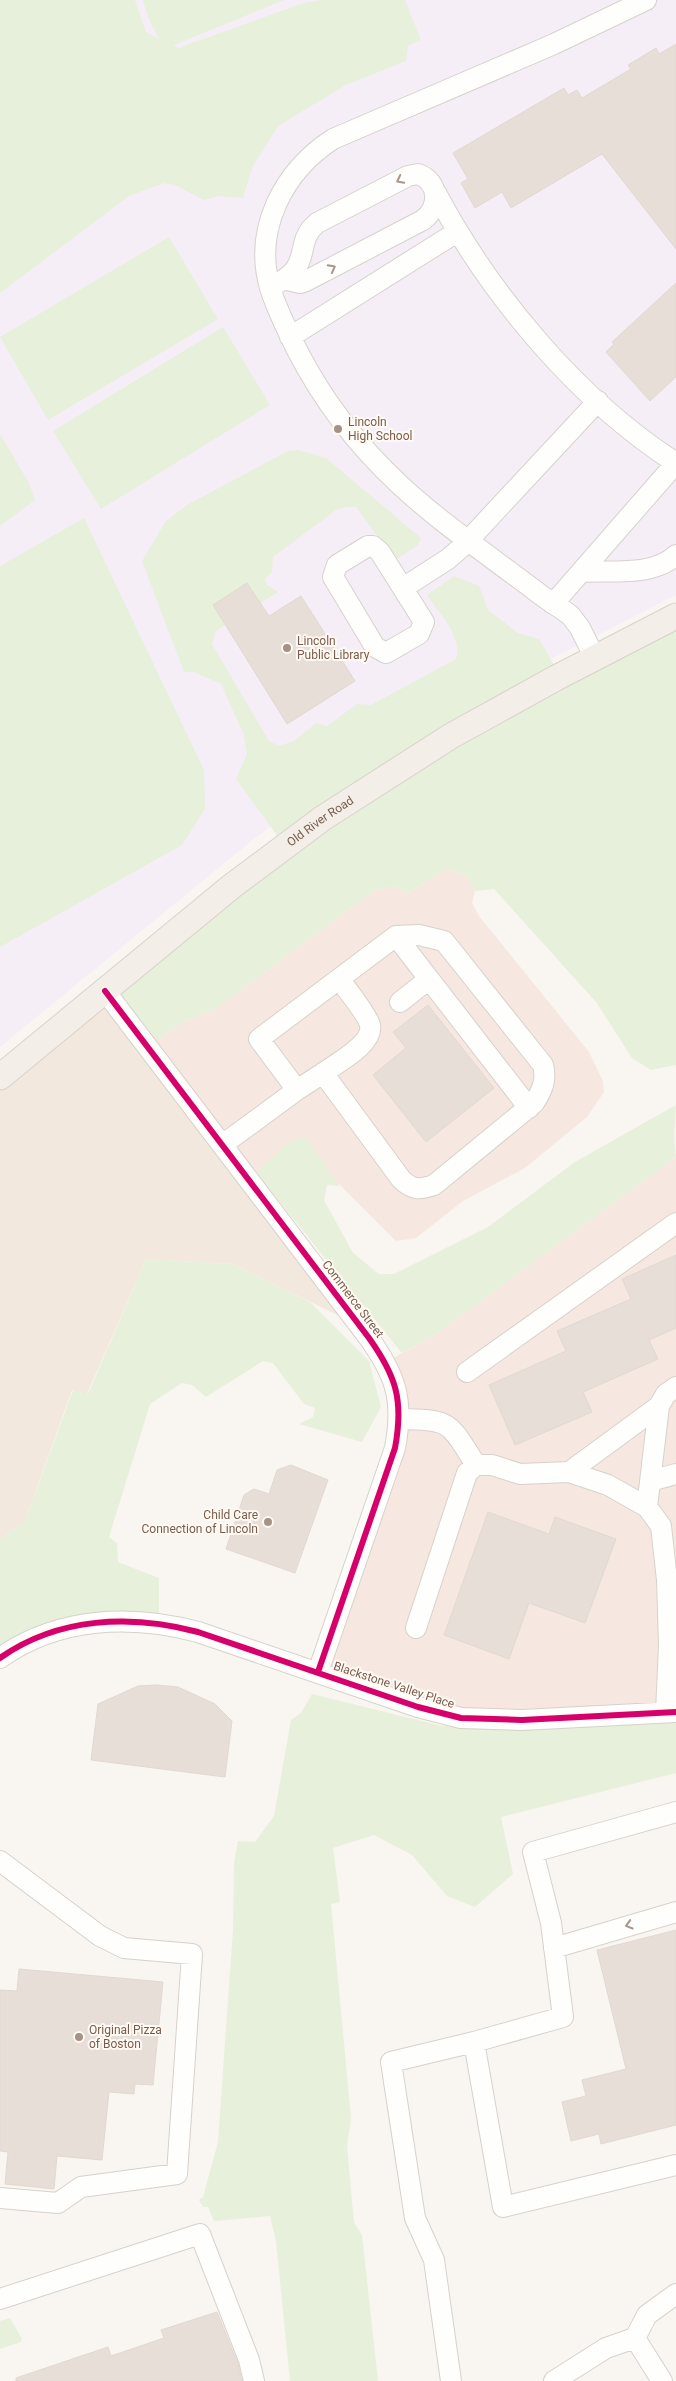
<svg xmlns="http://www.w3.org/2000/svg" width="676" height="2381" viewBox="0 0 676 2381" font-family="Roboto,sans-serif">
	<style>
		.residential { fill: #f2e8de }
		.commercial { fill: #f6e8e1 }
		.education { fill: #f6eef6 }
		.green { fill: #e7f0db }
		.building { fill: #e6ded7; stroke: #e2d8d2 }
		.lines { fill: none; stroke-linecap: round; stroke-linejoin: round }
		.minor-casing { stroke: #d7d1cb; stroke-width: 22 }
		.major-casing { stroke: #dad1cc; stroke-width: 27 }
		.minor { stroke: #fefefd; stroke-width: 20 }
		.major { stroke: #f3eee8; stroke-width: 25 }
		.cycleway-casing { stroke: #fffaf3; stroke-width: 9 }
		.cycleway { stroke: #d6006c; stroke-width: 6 }
		.oneway { stroke: #a8958b }
		.poi-dot { fill: #a69286; stroke: #fffaf3; stroke-width: 2 }
		.labels { text-anchor: middle; dominant-baseline: central; stroke-width: 4; stroke-linejoin: round; paint-order: stroke }
		.poi-label { font-size: 12px; fill: #7a5c4d; stroke: #fffaf3; text-anchor: start }
		.street-label { font-size: 12px; fill: #7a5c4d; stroke: #fffaf3 }
	</style>
	<rect width="100%" height="100%" fill="#f9f5f0"/>
	<path class="residential" d="M104,998l258,329 -129,-63 -87,-5 -59,135 -15,-4 -47,131 -25,18v-456z"/>
	<path class="commercial" d="M447,869l20,7 8,15 -3,12 7,13 110,136 14,29 1,11 -17,25 -62,51 -62,33 -47,37 -20,3 -58,-58 -69,-21 -18,15 -101,-130 29,-23 38,-16 158,-118 20,-4 13,7z
		M676,1157v558l-216,3 -138,-44 84,-253 -20,-59 49,-27z"/>
	<path class="education" d="M120,0h556v595l-203,104 -146,88 -72,51 -255,209v-783z"/>
	<path class="green" d="M0,0h135l11,32 13,7 -11,-22 -5,-17h141l-110,45 4,3 126,-45 18,-3h83l16,40 -13,6 -2,15 -60,24 -68,41 -26,42 -9,30 -24,-2 -15,4 -29,-15 -11,-2 -35,13 -129,97z
		M169,237l49,82 -170,101 -48,-83z
		M223,327l47,78 -169,104 -48,-78z
		M0,434l29,49 6,17 -35,26z
		M298,450l28,8 95,80 -4,8 -22,14 -39,-53h-12l-8,3 -63,47 -1,15 -7,6 2,7 11,7 -62,39 -4,13 57,97 10,5 15,-5 22,-18 11,3 30,-22 14,1 85,-46c8,-22 -18,-46 -29,-64l27,-19 25,10 9,24 30,23 21,6 23,40 114,-60v446l-25,5 -19,-12 -36,-56 -102,-113 -19,2 -8,-15 -20,-7 -39,24 -13,-7 -20,4 -158,118 -38,16 -29,23 -37,-58 174,-140 -51,-70 11,-25 -3,-19 -23,-51 -27,-12h-10l-42,-111 24,-40 21,-16 101,-54z
		M84,518l120,252 1,39 -23,36 -182,102v-381z
		M676,1105l-2,34 2,18 -241,178 -33,18 -146,-180 31,-29 18,-8 33,47 1,3 -12,-1 -3,15 29,53 26,21h15l94,-47 87,-65z
		M146,1259l87,5 77,38 59,59 12,46 -19,35 -63,-18 14,-7 2,-9 -11,-4 -31,-41 -10,-2 -57,36 -14,-12 -10,-2 -32,21 -41,133 8,6 1,19 41,16v46l-79,5 -55,23 -25,17v-130l25,-18 48,-131 15,4z
		M312,1694l130,32 234,-11v58l-175,44 12,57 -38,33 -28,-11 -35,-41 -38,-20 -41,13 7,54 -9,2 20,214 -4,28 7,76 8,13 16,146h-88l-14,-140 -6,-25 -56,5 -6,-14h-5l-4,-7 4,-3 15,-55 15,-212 1,-67 4,-22 17,1 19,-26 17,-96 10,-7z
		M10,2318l12,21 -1,3 -21,7v-28z"/>
	<path class="building" d="M676,44v205l-74,-95 -91,54 -9,-16 -27,16 -14,-25 7,-4 -15,-26 111,-65 4,7 9,-5 5,8 49,-29 -3,-4 28,-17 3,6z
		M676,283v94l-26,24 -44,-49 8,-8 -2,-2z
		M247,583l22,33 32,-20 54,85 -68,43 -74,-119z
		M428,1005l66,83 -68,54 -53,-67 33,-27 -13,-16z
		M676,1255v73l-27,12 9,19 -75,33 9,20 -77,33 -26,-60 77,-34 -9,-20 74,-32 -9,-20z
		M291,1465l37,15 -33,93 -69,-24 18,-54 10,-6 15,5 8,-24z
		M488,1512l61,22 6,-17 61,22 -31,84 -56,-20 -20,56 -65,-24z
		M157,1685l21,2 37,17 17,17 -7,56 -134,-17 7,-56 40,-18z
		M676,1930v195l-75,19 -2,-10 -28,7 -9,-39 24,-6 -4,-16 44,-11 -29,-119z
		M19,1969l144,13 -10,103 -18,-1 -1,10 -25,-2 -7,68 -45,-4 -3,33 -49,-5 3,-32 -8,-1v-161l17,1z
		M217,2312l21,52 4,17h-226v-3l92,-31 3,9 53,-18 -3,-8z"/>
	<g class="lines">
		<defs>
			<path id="minor" d="M436,193c55,103 141,206 240,270
				M270,286c46,-17 22,-43 47,-63l91,-47 10,-2c22,8 22,33 5,46l-117,61 -6,2 -13,-3
				M290,337l167,-105
				M368,546h5l7,6 44,70 -5,12 -33,19 -11,-6 -42,-70 4,-12z
				M581,572c30,-2 72,5 95,-17
				M403,588l45,-29 14,-12 136,-146
				M553,604l123,-141
				M595,658l-15,-30 -9,-12c-11,-9 -23,-15 -34,-24 -46,-35 -95,-68 -137,-107 -42,-39 -77,-84 -103,-135 -10,-20 -20,-40 -27,-62 -17,-60 14,-117 63,-149l221,-95 92,-44
				M396,936l33,43 -29,23
				M429,979l100,129
				M105,991l264,347c27,38 35,62 26,110l-77,224
				M323,1073c14,-10 51,-29 47,-48 -2,-9 -24,-37 -31,-46
				M222,1145l75,-55 -38,-51 137,-103 23,-1 25,6 99,124c4,15 -1,26 -9,38l-100,82c-15,5 -22,5 -33,-6l-78,-106 -26,17
				M467,1372l209,-149
				M399,1419c53,1 49,2 77,46
				M569,1472l90,-66
				M650,1481l26,-7
				M647,1507l12,-101 7,-12 10,-7
				M416,1628l51,-155 9,-8h16l28,9 49,-2 39,13 39,22 14,19 6,54 2,65 -3,67
				M0,1658c58,-41 131,-44 198,-26l220,75 43,11 61,2 154,-8
				M0,1861l100,75 24,12 68,6 -15,220 -96,13 -23,16 -58,-5
				M554,1948l122,-36
				M474,2042l89,-25 -12,-94 -18,-71 143,-40
				M0,2299l200,-65 49,126 5,21
				M635,2338l27,43
				M451,2381l-17,-121 -19,-42 -24,-156 83,-20 29,165 173,-42
				M554,2381l52,-33 29,-10 12,-23 29,-21"/>
			<g id="major">
				<path id="s1" d="M0,1077l232,-191 91,-68 128,-82 105,-58 120,-62"/>
			</g>
		</defs>
		<use href="#minor" class="minor-casing"/>
		<use href="#major" class="major-casing"/>
		<use href="#minor" class="minor"/>
		<use href="#major" class="major"/>
		<defs>
			<path id="cycleway" d="M105,991l264,347c27,38 35,62 26,110l-77,224
				M0,1658c58,-41 131,-44 198,-26l220,75 43,11 61,2 154,-8"/>
		</defs>
		<use href="#cycleway" class="cycleway-casing"/>
		<use href="#cycleway" class="cycleway"/>
	</g>
	<defs><path id="oneway-chevron" d="M-2-3.5L2.5 0L-2 3.5" fill="none" stroke-width="1.6" stroke-linecap="round" stroke-linejoin="round" transform="scale(1.25)"/></defs>
	<g class="oneway">
		<use href="#oneway-chevron" transform="translate(400 180) rotate(153)"/>
		<use href="#oneway-chevron" transform="translate(332 268) rotate(-28)"/>
		<use href="#oneway-chevron" transform="translate(629 1925) rotate(164)"/>
	</g>
	<g class="poi-dot">
		<circle cx="338" cy="429" r="5"/>
		<circle cx="287" cy="648" r="5"/>
		<circle cx="268" cy="1522" r="5"/>
		<circle cx="79" cy="2037" r="5"/>
	</g>
	<g class="labels">
		<g class="poi-label">
			<text x="348" y="422">Lincoln<tspan x="348" dy="14">High School</tspan></text>
			<text x="297" y="641">Lincoln<tspan x="297" dy="14">Public Library</tspan></text>
			<text x="258" y="1515" text-anchor="end">Child Care<tspan x="258" dy="14">Connection of Lincoln</tspan></text>
			<text x="89" y="2030">Original Pizza<tspan x="89" dy="14">of Boston</tspan></text>
		</g>
		<g class="street-label">
			<text stroke="none"><textPath href="#s1" startOffset="410">Old River Road</textPath></text>
			<text transform="translate(353 1299) rotate(53)">Commerce Street</text>
			<text transform="translate(394 1685) rotate(18)">Blackstone Valley Place</text>
		</g>
	</g>
</svg>
